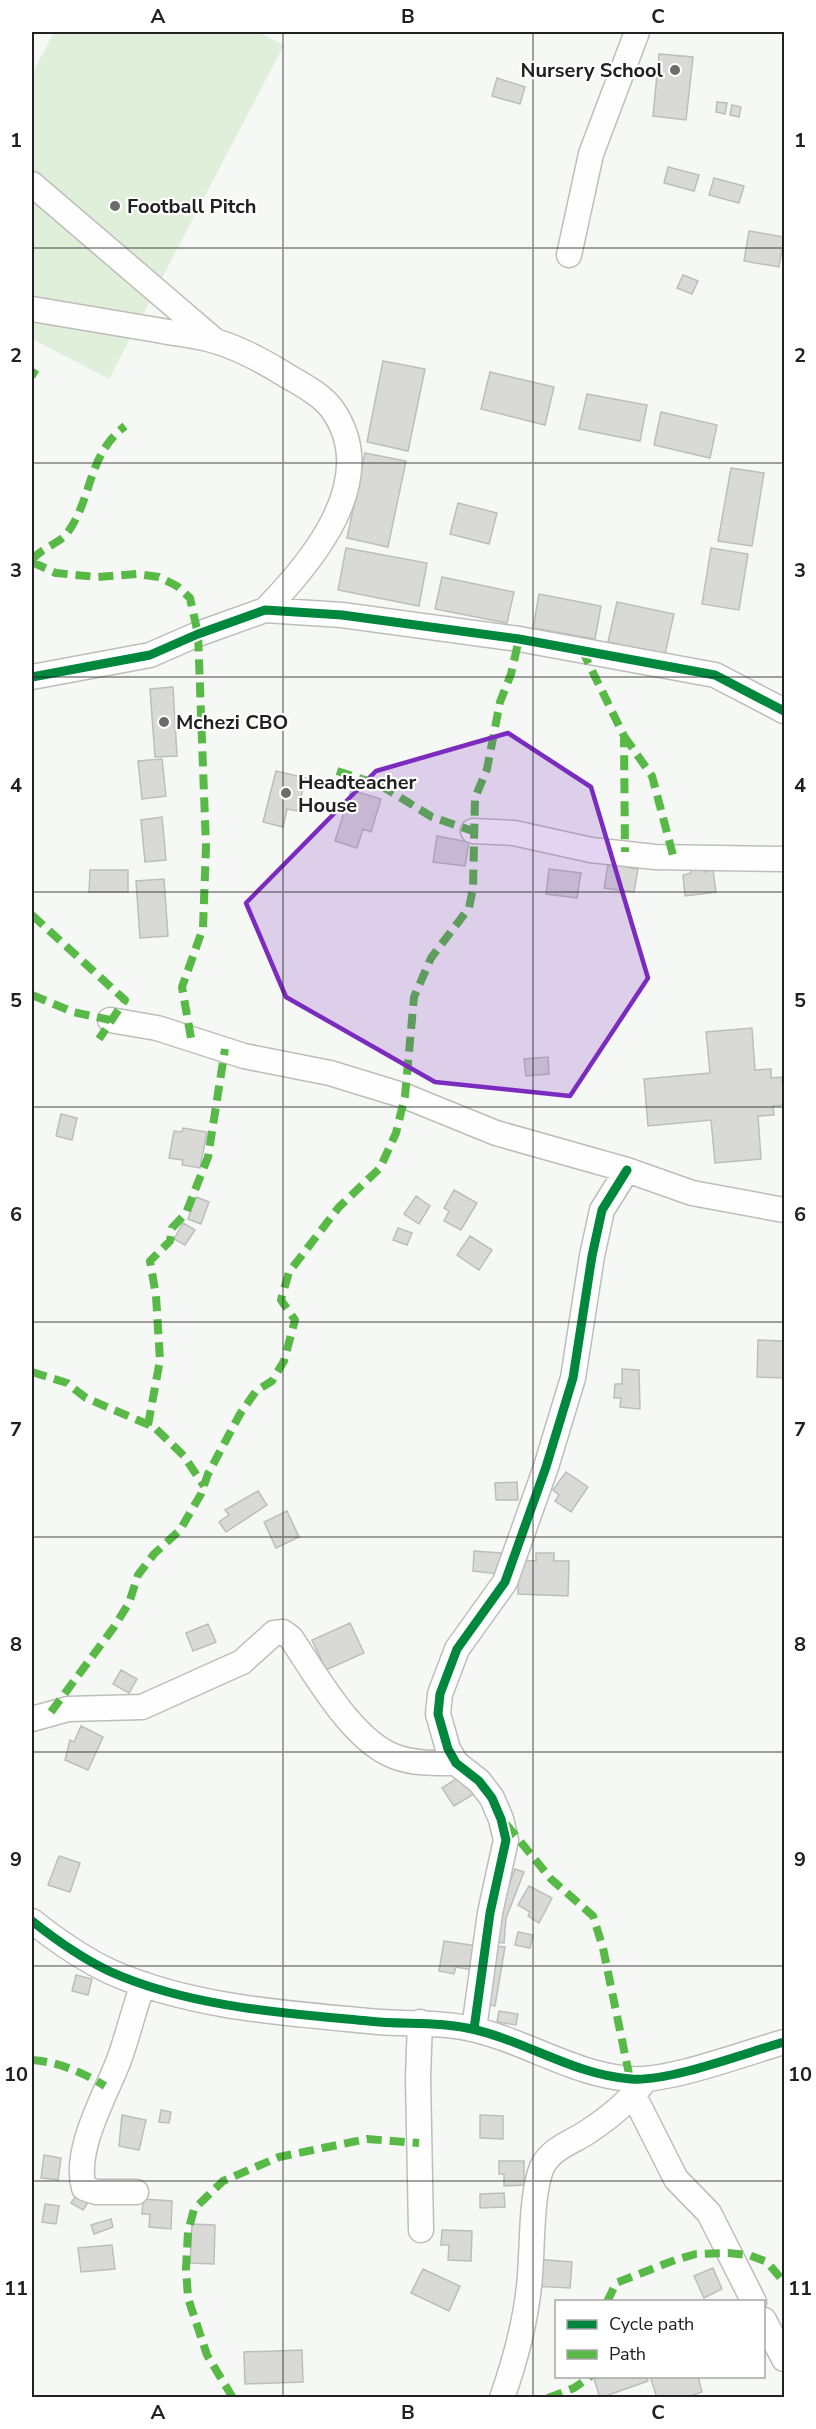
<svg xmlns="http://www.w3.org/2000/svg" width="816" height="2429" viewBox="0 0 816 2429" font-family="'Nunito Sans',sans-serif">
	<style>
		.green { fill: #e0efd9 }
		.building { fill: #d9dad8; stroke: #bcbebc; stroke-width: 1.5 }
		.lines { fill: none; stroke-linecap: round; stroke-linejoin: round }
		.minor-casing { stroke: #bdbebc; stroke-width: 27 }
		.minor { stroke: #fefefe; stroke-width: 24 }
		.quiet { stroke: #58b947; stroke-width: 8; stroke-dasharray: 15 8; stroke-linecap: butt }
		.cycleway-casing { stroke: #fff; stroke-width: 13 }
		.cycleway { stroke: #00873e; stroke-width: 9 }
		.marked { fill: #7b2cbf; fill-opacity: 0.2; stroke: #7b2cbf; stroke-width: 4.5; stroke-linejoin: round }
		.grid { fill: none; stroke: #202120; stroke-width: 1.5; stroke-opacity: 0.55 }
		.poi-dot { fill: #6b6c6b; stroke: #fff; stroke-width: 2 }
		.labels { text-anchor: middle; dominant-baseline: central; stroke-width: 4.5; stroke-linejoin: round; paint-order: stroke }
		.poi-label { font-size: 20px; font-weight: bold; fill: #202120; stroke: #fff; text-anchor: start }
		.neatline { fill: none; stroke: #202120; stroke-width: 2 }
		.grid-label { font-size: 20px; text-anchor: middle; font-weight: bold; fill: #202120 }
	</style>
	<rect width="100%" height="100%" fill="#f6f8f5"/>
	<path class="green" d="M54,32h204l26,13 -175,334 -77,-40v-265z"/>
	<path class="building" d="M659,54l34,3 -7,63 -33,-4z
		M497,78l28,9 -5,17 -28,-8z
		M717,102l10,1 -2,11 -9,-2z
		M732,105l9,2 -2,10 -9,-2z
		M668,167l31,8 -5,16 -30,-8z
		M714,178l30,8 -5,17 -30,-8z
		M749,231l35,6 -5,30 -35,-6z
		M683,275l15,6 -6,13 -15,-6z
		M383,361l42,8 -17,82 -41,-9z
		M490,372l64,15 -9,38 -64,-16z
		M587,394l60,11 -7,36 -61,-12z
		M661,412l56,13 -7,33 -56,-13z
		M365,453l41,8 -18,86 -41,-9z
		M731,468l33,5 -12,73 -34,-5z
		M458,503l39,10 -8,31 -39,-10z
		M346,548l81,15 -8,43 -81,-16z
		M711,548l37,6 -9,56 -37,-6z
		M442,577l72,15 -7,31 -72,-14z
		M539,594l62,12 -6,33 -62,-11z
		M617,602l57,12 -9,40 -57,-12z
		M173,687l4,69 -22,1 -5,-68z
		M162,759l4,37 -24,3 -4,-38z
		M276,771l30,7 -9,33 -10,-2 -4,18 -20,-5z
		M351,790l30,9 -10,33 -8,-3 -6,19 -22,-7z
		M162,817l4,43 -21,2 -4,-42z
		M437,836l32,6 -4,24 -32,-4z
		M616,859l15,3 -1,6 8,1 -4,23 -30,-4 4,-23 8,1z
		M703,865l1,7 9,-2 3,22 -31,4 -2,-21 8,-2 -1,-6z
		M549,869l32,4 -4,25 -31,-4z
		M90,870h38v22h-39z
		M164,879l4,57 -28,2 -4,-57z
		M752,1028l3,42 16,-1v9l11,-1 2,28 -11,1 1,9 -16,1 3,43 -46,4 -4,-43 -63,6 -4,-47 66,-6 -4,-41z
		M548,1057l1,17 -23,2 -2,-17z
		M61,1114l16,4 -5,22 -16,-4z
		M183,1128l24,4 -7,36 -18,-3 1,-5 -14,-2 5,-27 8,1z
		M454,1190l23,13 -16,27 -17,-9 5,-10 -5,-3z
		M416,1196l14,10 -11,18 -15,-10z
		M196,1197l13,5 -8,22 -13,-5z
		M183,1223l12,7 -10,15 -11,-6z
		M398,1228l14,5 -5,12 -14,-5z
		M470,1236l22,14 -13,20 -22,-15z
		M758,1340l26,1v37l-27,-1z
		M622,1369l17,1 1,39 -20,-2 1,-9h-7l1,-14h7z
		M566,1472l22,15 -17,25 -16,-11 4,-6 -6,-5z
		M517,1482l1,18h-22l-1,-17z
		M258,1491l9,14 -41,27 -7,-10 10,-7 -4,-5z
		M287,1511l12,26 -23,11 -12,-26z
		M474,1551l27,2 -2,21 -26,-3z
		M536,1553h18v8h15l-1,35 -50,-2 1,-34 17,1z
		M350,1623l14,30 -38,17 -14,-30z
		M208,1624l8,18 -23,9 -7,-18z
		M121,1670l16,9 -8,14 -16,-9z
		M81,1726l22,11 -15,33 -23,-10 5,-20 4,2z
		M465,1773l12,19 -23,14 -12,-18z
		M59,1856l21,7 -10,29 -22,-7z
		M515,1869l9,3 -18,46 -2,25 -9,-1 2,-26z
		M529,1886l23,12 -13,25 -11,-7 2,-4 -12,-7z
		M518,1932l15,3 -3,13 -15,-3z
		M444,1941l39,6 -4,24 -23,-4 -2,7 -15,-3z
		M494,1946l11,1 -10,59 -11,-2z
		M76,1975l16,4 -4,16 -16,-4z
		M499,2011l19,3 -2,11 -19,-3z
		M161,2110l10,2 -2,11 -10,-1z
		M122,2115l24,5 -7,30 -20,-4z
		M480,2115l23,1v23l-23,-1z
		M44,2155l17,3 -3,22 -17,-2z
		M499,2161h25v24l-20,1v-12h-5z
		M504,2193l1,14 -25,1v-14z
		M77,2194l12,7 -6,9 -12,-7z
		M143,2199l29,2 -1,28 -22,-2 1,-13h-8z
		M45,2204l14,2 -3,18 -14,-2z
		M111,2219l2,8 -19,7 -3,-9z
		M192,2224l23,1 -1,39 -24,-1z
		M442,2230l30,1 -1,30 -23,-1 1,-15h-8z
		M112,2245l3,24 -34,3 -3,-24z
		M535,2259l37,3 -2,26 -37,-2z
		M713,2268l9,21 -18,9 -10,-22z
		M423,2269l37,17 -11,25 -38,-18z
		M302,2350l1,32 -58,2 -1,-32z
		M601,2376h45l2,5 -48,17 -6,-19z
		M650,2376h48l4,16 -17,6h-28z"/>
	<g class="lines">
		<defs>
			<path id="minor" d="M32,184l181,155
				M569,255l22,-101 46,-122
				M32,309c41,7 83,14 125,21 19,4 39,5 58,11 24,7 48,20 69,33 15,9 37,20 48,35 50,70 -20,153 -67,201
				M32,677l118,-22 48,-21 67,-24 77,5 177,24 196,36 69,36
				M473,831l41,2 77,17 64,7 129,2
				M110,1020l47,8 87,28 86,17 75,23 91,37 131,37 65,23 92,17
				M32,1719l36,-10 74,-2 100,-45 32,-29 9,-1 8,6c25,37 62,104 105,119 20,7 39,6 60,6
				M32,1921c24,19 51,38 79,51 79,35 172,41 257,49 34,4 66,0 99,7 56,11 106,47 164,51 38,3 114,-26 153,-37
				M420,2022l-2,55 3,153
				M474,2029l16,-116 16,-73 -5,-21 -9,-21 -13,-17 -23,-18 -8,-14 -10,-35 2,-20 17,-45 48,-67 41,-115 27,-89 19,-122 10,-46 25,-40
				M634,2096l42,83 33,34 45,89
				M136,2192h-40l-12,-4c-11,-38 22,-94 35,-128 9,-25 15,-51 24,-76
				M764,2320l20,39
				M502,2398c13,-37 23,-73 27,-112 4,-32 1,-90 13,-119 9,-19 31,-25 47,-36 21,-14 42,-31 57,-52"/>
		</defs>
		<use href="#minor" class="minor-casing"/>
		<use href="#minor" class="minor"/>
		<path class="quiet" d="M32,372l5,3
			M32,560c11,-14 28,-15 38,-31 23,-35 18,-74 55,-103
			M32,562l24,11 41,4 40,-3 22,3 18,9 13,12 8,36 8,213 -3,81 -21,59 9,51
			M582,650l42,86 1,116
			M624,736l28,40 22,83
			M337,771l43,14 52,32 41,14
			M32,915l93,85 -26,39
			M32,995l41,17 37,8
			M32,1372l35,11 19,15 68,29 30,29 20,30
			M148,1425l12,-65 -4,-64 -6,-35 20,-20 2,-13 14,-15 22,-56 17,-108
			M51,1712l63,-85 15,-24 9,-28 16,-21 26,-24 21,-36 7,-20 32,-60 16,-23 16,-10 12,-20 11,-41 -14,-20 8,-28 50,-65 41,-39 16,-35 9,-37 9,-99 17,-39 38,-50 4,-20 2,-90 12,-29 13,-67 11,-28 8,-35
			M506,1824l45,55 42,37 10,32 27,131
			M32,2060c27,2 50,12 73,26
			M607,2302l9,-19 59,-23 21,-6 32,-1 21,2 18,7 17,20
			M233,2398l-26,-43 -19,-57 -2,-30 2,-36 6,-23 29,-28 56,-24 88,-18 52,4
			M548,2398l26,-10 17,-12"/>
		<defs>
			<path id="cycleway" d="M32,677l118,-22 48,-21 67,-24 77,5 177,24 196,36 69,36
				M32,1921c24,19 51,38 79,51 79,35 172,41 257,49 34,4 66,0 99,7 56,11 106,47 164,51 38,3 114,-26 153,-37
				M474,2029l16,-116 16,-73 -5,-21 -9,-21 -13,-17 -23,-18 -8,-14 -10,-35 2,-20 17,-45 48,-67 41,-115 27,-89 19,-122 10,-46 25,-40"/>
		</defs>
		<use href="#cycleway" class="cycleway-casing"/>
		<use href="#cycleway" class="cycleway"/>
	</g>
	<path class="marked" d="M508,733l83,54 57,191 -78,118 -135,-14 -149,-85 -40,-94 130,-132z"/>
	<path class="grid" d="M283,32v2366M533,32v2366M32,248h752M32,463h752M32,677h752M32,892h752M32,1107h752M32,1322h752M32,1537h752M32,1752h752M32,1966h752M32,2181h752"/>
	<g class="poi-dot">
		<circle cx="675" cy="70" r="6"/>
		<circle cx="115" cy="206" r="6"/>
		<circle cx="164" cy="722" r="6"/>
		<circle cx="286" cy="793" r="6"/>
	</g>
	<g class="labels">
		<g class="poi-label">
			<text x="663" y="70" text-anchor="end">Nursery School</text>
			<text x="127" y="206">Football Pitch</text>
			<text x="176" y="722">Mchezi CBO</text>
			<text x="298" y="782">Headteacher<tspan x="298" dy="23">House</tspan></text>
		</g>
	</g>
	<rect width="816" height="2429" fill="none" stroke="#ffffff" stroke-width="66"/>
	<rect x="555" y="2300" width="210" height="78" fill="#ffffff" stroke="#a6a6a6" stroke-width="1.5"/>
	<rect x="567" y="2320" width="30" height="9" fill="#00873e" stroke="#a6a6a6" stroke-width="1.5"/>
	<text x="609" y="2330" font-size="18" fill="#202120">Cycle path</text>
	<rect x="567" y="2350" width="30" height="9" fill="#58b947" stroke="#a6a6a6" stroke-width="1.5"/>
	<text x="609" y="2360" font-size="18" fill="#202120">Path</text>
	<rect x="33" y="33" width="750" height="2363" class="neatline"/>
	<g class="grid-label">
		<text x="158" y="23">A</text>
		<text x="408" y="23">B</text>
		<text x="658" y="23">C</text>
		<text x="16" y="147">1</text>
		<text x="800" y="147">1</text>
		<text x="16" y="362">2</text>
		<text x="800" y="362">2</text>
		<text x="16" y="577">3</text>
		<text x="800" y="577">3</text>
		<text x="16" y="792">4</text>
		<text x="800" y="792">4</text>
		<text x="16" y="1007">5</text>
		<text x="800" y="1007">5</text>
		<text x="16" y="1221">6</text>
		<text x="800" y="1221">6</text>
		<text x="16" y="1436">7</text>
		<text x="800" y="1436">7</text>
		<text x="16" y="1651">8</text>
		<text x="800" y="1651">8</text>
		<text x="16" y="1866">9</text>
		<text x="800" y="1866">9</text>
		<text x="16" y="2081">10</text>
		<text x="800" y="2081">10</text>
		<text x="16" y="2295">11</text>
		<text x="800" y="2295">11</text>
		<text x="158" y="2419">A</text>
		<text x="408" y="2419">B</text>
		<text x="658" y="2419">C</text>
	</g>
</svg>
